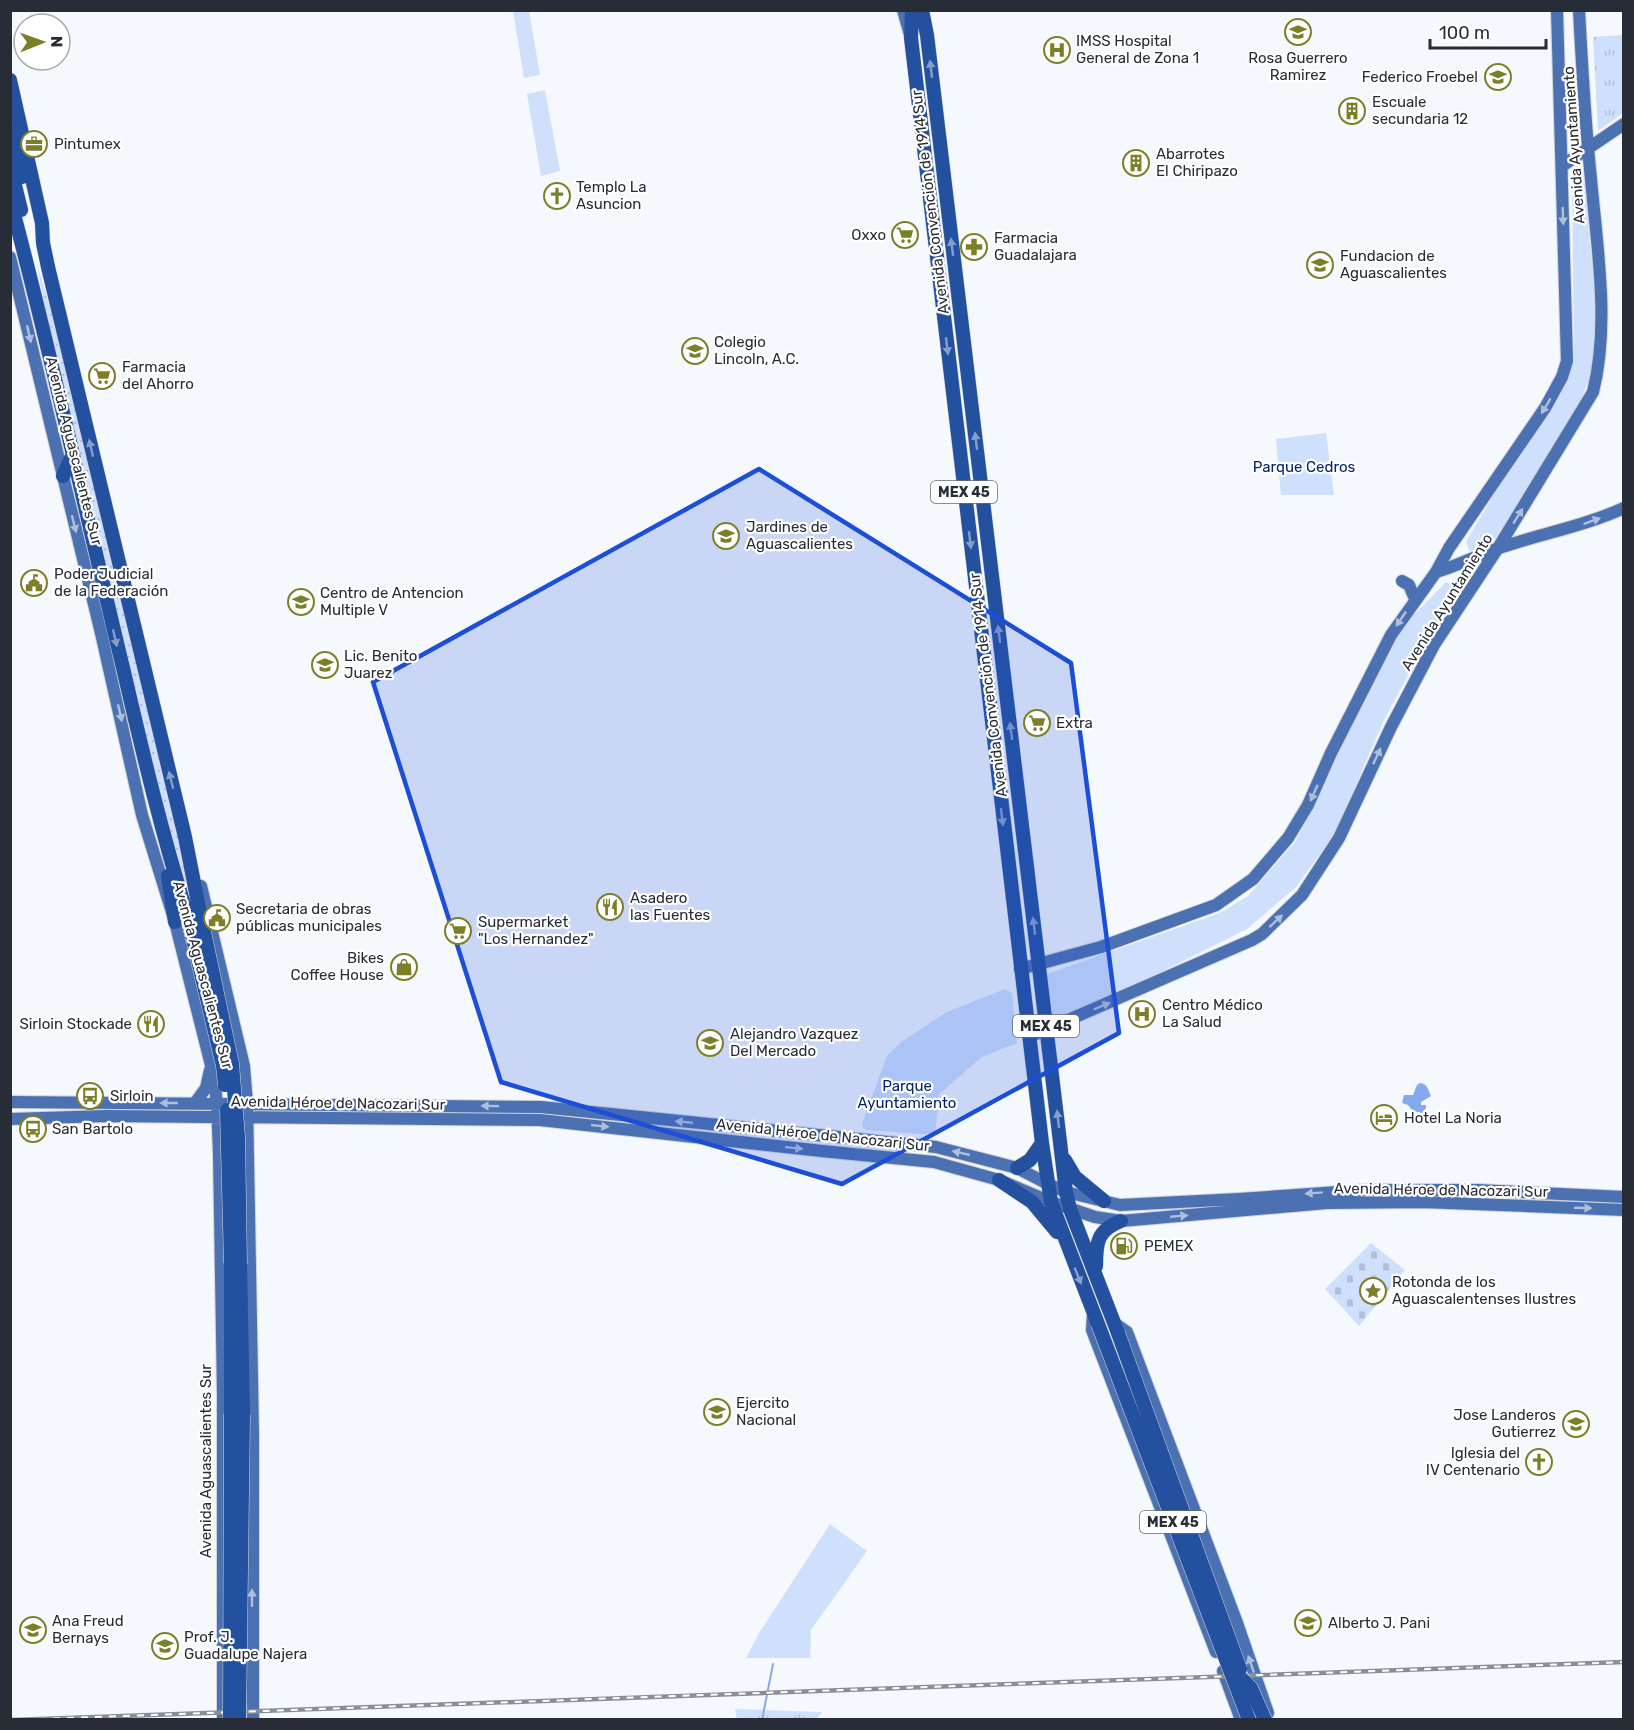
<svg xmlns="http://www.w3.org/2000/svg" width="1634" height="1730" viewBox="0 0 1634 1730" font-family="Rubik,sans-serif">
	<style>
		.grass { fill: url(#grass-tufts) }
		.cemetery { fill: url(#cemetery-stones) }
		.park { fill: #cfe0fd }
		.garden { fill: url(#garden-dots) }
		.water { fill: #84aaeb }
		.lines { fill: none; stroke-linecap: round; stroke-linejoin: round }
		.stream { stroke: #84aaeb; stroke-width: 2 }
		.secondary-casing { stroke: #d0d3d9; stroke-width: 14 }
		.primary-casing { stroke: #d0d3d9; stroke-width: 15 }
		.secondary { stroke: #4c71b2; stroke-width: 12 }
		.primary { stroke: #23509f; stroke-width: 14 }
		.rail-casing { stroke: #8a8e96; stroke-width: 4.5 }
		.rail { stroke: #fff; stroke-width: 2; stroke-dasharray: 7; stroke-linecap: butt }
		.primary-bridge-casing { stroke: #d0d3d9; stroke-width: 15; stroke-linecap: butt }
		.primary-bridge { stroke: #23509f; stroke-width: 14 }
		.oneway { fill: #869fca }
		.oneway2 { fill: #aebfdc }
		.marked { fill: #1d4ed8; fill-opacity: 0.2; stroke: #1d4ed8; stroke-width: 4.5; stroke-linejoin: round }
		.labels { text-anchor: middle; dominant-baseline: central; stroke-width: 4.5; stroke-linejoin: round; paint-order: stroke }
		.shield { fill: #fff; stroke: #686b72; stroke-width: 1.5 }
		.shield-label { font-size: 14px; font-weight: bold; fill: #272c36 }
		.poi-label { font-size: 15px; fill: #272c36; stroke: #fff; text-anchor: start }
		.street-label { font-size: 15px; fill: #272c36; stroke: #fff }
		.park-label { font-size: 15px; fill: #00246d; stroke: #fff }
	</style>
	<defs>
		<pattern id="grass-tufts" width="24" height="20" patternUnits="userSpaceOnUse" patternTransform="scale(1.5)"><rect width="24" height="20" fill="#cfe0fd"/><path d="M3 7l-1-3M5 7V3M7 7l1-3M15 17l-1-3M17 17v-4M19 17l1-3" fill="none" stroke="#b2c0d9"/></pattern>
		<pattern id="cemetery-stones" width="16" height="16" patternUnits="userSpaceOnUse" patternTransform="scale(1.5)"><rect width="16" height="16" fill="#cfe0fd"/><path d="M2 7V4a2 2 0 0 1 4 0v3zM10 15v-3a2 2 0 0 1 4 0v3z" fill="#b2c0d9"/></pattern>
		<pattern id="garden-dots" width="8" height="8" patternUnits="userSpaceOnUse" patternTransform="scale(1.5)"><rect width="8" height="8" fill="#cfe0fd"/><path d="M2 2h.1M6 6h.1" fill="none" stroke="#b2c0d9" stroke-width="1.8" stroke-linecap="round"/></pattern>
	</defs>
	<rect width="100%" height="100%" fill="#f5f8fd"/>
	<path class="grass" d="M1623,35v78l-25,18 -5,-94z
		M735,1709l87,3 -5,7 -80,1z"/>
	<path class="cemetery" d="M1371,1243l34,27 -46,56 -34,-37z"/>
	<path class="park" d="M513,11h16l11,64 -16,3z
		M545,90l15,81 -19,5 -14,-82z
		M1576,172h6l2,5 11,123 -2,70 -21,51 -71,112 -18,16 -10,3 -4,-2 -3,-8 2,-4 48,-80 22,-29 22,-34 14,-35 -2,-178v-7z
		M1326,433l8,62h-53l-5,-56z
		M1446,582l13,8 -28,43 -47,87 -49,113 -39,54 -49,42 -92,46 -102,47 -6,-48 173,-61 28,-17 47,-54 22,-41 64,-143 18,-28z
		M1005,989l7,4 5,50 -35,14 -43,37 -4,41 -69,-5 -4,-4 1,-5 24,-65 14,-14 46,-30z
		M830,1524l37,27 -56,79 -1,28h-64l13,-25z"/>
	<path class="garden" d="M37,264l23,75 122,505 11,70 -23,-73 -119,-500z"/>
	<path class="water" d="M1420,1083c8,1 8,7 11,13l-10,6v3h5v3l-3,5 -10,-2 -5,-6 -6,-2 2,-8h9l4,-10z"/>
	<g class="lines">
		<path class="stream" d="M762,1720l11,-56"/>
		<defs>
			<path id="secondary" d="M903,10l7,25
				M1562,166l62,-42
				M10,257l91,376 41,182 33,107 38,151 4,30 2,51 4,240v326
				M1436,572c21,-6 40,-16 60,-23 43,-15 86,-22 128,-41
				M1402,581l7,4 6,14
				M201,886l43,180 3,37 6,330v287
				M1020,969l81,-22 115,-42 37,-26 35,-41 20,-33 23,-52 60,-118 45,-63 13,-24 96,-140 17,-31 5,-16 -10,-351
				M1029,1037l223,-97 10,-6 40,-39 37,-57 52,-111 43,-82 64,-97 95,-156c17,-67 4,-145 -2,-213 -6,-56 -9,-112 -12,-169
				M10,1102l531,5 395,40 81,21 31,16 18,8 54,13 119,-6 127,-9h112l146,7
				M195,1103l11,-15 4,-18
				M10,1119l97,-3 433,4 282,31 112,11 65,18 52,22 44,15 26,4 206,-18 95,-1 202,8
				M1093,1314l-1,16 124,322
				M1114,1323l13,9 109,288 32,93
				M1223,1671l18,49"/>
			<path id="primary" d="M912,10l-1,28 131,1105 9,59 47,122
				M922,10l5,25 139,1157 4,17 48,124
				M10,80l32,143 1,20 5,24 137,570 15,76
				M10,129l12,48
				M10,165l11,45
				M10,199c42,157 76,316 114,473 19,82 38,162 63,242
				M63,476l9,-20
				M168,876l7,46
				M1065,1160l10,17 29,24
				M1017,1168l13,-8 12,-17
				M999,1180l33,22 25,30
				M231,1263v151
				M240,1264l3,151
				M1096,1266c0,-23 1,-36 25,-45"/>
		</defs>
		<use href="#secondary" class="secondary-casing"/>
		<use href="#primary" class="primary-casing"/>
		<use href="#secondary" class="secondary"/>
		<use href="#primary" class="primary"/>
		<defs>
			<path id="rail" d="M11,1720l1613,-58"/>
		</defs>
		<use href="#rail" class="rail-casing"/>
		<use href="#rail" class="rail"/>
		<defs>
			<path id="primary-bridge" d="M200,913l32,151 6,73 2,127
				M187,914l36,152 2,19
				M227,1110l4,153
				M1098,1324l151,396
				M1118,1333l122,336
				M1243,1680l8,8 14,32
				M230,1720l1,-306
				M239,1720l4,-305"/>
		</defs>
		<use href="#primary-bridge" class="primary-bridge-casing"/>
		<use href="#primary-bridge" class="primary-bridge"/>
	</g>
	<defs><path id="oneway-solid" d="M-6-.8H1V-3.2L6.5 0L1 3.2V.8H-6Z" transform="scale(1.5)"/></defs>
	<g class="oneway">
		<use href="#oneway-solid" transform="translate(931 69) rotate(-97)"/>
		<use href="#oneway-solid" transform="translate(952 247) rotate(-97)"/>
		<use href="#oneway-solid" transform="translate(947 346) rotate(83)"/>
		<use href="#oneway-solid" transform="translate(976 441) rotate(-97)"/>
		<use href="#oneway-solid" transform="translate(91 448) rotate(-103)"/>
		<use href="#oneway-solid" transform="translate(970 540) rotate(83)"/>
		<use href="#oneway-solid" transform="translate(999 634) rotate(-97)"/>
		<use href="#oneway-solid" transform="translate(115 638) rotate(77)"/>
		<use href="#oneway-solid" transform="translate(1011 731) rotate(-97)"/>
		<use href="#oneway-solid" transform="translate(171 780) rotate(-104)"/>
		<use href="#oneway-solid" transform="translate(1002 817) rotate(83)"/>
		<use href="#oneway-solid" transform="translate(1034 926) rotate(-97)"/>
		<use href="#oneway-solid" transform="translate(1058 1119) rotate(-97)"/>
		<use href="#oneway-solid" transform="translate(1078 1276) rotate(68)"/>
	</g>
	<g class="oneway2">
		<use href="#oneway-solid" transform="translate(1563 216) rotate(88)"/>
		<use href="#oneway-solid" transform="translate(29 334) rotate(77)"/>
		<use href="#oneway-solid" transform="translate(1546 406) rotate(121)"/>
		<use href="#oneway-solid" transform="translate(1518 516) rotate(-58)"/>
		<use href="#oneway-solid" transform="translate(1592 521) rotate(-20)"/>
		<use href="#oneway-solid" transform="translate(74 524) rotate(76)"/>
		<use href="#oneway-solid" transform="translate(1401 619) rotate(124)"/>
		<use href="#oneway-solid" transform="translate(120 713) rotate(77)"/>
		<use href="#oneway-solid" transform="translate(1377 756) rotate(-65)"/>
		<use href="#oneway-solid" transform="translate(1314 793) rotate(114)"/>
		<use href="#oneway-solid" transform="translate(1276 921) rotate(-43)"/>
		<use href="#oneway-solid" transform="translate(1102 1006) rotate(-23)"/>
		<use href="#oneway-solid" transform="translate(169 1103) rotate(180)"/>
		<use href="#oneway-solid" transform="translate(490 1106) rotate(-179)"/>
		<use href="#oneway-solid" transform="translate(684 1122) rotate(-175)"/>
		<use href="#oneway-solid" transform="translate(600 1126) rotate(6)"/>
		<use href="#oneway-solid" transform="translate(794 1148) rotate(6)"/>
		<use href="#oneway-solid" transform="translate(961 1153) rotate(-167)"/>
		<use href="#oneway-solid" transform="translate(1314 1193) rotate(176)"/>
		<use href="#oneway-solid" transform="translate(1583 1208) rotate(2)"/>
		<use href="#oneway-solid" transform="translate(1179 1216) rotate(-5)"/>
		<use href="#oneway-solid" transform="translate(252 1598) rotate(-90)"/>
		<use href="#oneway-solid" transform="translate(1251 1664) rotate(-109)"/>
	</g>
	<path class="marked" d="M759,469l312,194 48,370 -277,151 -341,-102 -128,-400z"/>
	<defs>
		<symbol id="school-ring" viewBox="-11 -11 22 22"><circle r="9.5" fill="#fff" stroke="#7d7f28" stroke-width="1.5"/><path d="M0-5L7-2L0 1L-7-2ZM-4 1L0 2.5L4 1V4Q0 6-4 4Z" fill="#7d7f28"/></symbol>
		<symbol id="hospital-ring" viewBox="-11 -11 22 22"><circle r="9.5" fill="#fff" stroke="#7d7f28" stroke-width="1.5"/><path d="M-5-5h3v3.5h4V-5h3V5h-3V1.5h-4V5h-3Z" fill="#7d7f28"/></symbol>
		<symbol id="building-ring" viewBox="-11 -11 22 22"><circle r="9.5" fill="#fff" stroke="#7d7f28" stroke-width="1.5"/><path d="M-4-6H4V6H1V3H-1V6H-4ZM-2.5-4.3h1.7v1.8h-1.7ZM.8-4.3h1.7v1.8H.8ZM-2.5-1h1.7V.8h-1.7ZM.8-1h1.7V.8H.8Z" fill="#7d7f28"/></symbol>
		<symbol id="office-ring" viewBox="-11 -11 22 22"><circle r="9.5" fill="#fff" stroke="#7d7f28" stroke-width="1.5"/><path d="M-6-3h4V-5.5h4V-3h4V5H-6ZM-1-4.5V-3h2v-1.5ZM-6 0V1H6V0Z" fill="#7d7f28"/></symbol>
		<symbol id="church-ring" viewBox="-11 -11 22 22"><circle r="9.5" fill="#fff" stroke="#7d7f28" stroke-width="1.5"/><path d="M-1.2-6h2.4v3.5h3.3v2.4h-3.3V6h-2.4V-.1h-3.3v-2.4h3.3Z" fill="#7d7f28"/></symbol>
		<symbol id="supermarket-ring" viewBox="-11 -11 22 22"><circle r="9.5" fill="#fff" stroke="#7d7f28" stroke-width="1.5"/><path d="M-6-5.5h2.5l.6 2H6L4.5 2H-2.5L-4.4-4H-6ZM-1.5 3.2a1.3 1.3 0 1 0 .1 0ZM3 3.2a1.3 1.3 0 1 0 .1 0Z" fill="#7d7f28"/></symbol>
		<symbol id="pharmacy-ring" viewBox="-11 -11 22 22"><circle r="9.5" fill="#fff" stroke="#7d7f28" stroke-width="1.5"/><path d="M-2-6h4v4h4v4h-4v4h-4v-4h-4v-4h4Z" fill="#7d7f28"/></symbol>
		<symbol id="civic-ring" viewBox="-11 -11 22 22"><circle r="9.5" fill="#fff" stroke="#7d7f28" stroke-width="1.5"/><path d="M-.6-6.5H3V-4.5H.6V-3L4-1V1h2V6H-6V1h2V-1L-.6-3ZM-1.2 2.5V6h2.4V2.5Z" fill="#7d7f28"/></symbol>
		<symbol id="restaurant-ring" viewBox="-11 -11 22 22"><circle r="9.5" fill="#fff" stroke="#7d7f28" stroke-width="1.5"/><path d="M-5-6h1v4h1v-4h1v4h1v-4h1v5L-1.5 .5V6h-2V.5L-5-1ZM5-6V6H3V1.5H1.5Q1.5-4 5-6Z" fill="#7d7f28"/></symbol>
		<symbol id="shop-ring" viewBox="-11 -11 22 22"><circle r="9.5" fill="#fff" stroke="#7d7f28" stroke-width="1.5"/><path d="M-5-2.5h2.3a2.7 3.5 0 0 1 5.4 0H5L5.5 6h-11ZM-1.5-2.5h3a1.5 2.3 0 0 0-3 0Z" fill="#7d7f28"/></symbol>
		<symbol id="bus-ring" viewBox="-11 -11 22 22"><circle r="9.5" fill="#fff" stroke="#7d7f28" stroke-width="1.5"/><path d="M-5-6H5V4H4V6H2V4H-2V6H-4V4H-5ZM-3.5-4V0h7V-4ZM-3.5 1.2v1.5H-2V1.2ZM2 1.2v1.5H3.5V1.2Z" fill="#7d7f28"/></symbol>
		<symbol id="hotel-ring" viewBox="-11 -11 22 22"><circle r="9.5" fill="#fff" stroke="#7d7f28" stroke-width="1.5"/><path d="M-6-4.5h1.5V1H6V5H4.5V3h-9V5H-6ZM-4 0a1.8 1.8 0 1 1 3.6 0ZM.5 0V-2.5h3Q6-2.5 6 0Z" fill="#7d7f28"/></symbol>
		<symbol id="fuel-ring" viewBox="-11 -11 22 22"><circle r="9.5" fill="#fff" stroke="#7d7f28" stroke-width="1.5"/><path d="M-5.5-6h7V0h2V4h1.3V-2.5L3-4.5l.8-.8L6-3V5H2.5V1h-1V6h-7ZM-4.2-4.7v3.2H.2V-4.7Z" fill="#7d7f28"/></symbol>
		<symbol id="sight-ring" viewBox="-11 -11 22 22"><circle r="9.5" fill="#fff" stroke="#7d7f28" stroke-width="1.5"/><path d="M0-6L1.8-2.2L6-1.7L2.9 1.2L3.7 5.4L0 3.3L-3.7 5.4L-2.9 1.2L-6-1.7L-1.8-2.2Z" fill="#7d7f28"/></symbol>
	</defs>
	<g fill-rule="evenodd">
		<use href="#school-ring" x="1283" y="17" width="30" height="30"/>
		<use href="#hospital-ring" x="1042" y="35" width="30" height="30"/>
		<use href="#school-ring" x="1483" y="62" width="30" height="30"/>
		<use href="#building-ring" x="1337" y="96" width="30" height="30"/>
		<use href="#office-ring" x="19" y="129" width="30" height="30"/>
		<use href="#building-ring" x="1121" y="148" width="30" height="30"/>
		<use href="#church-ring" x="542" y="181" width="30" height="30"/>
		<use href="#supermarket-ring" x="890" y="220" width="30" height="30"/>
		<use href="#pharmacy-ring" x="959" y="232" width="30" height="30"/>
		<use href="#school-ring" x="1305" y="250" width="30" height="30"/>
		<use href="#school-ring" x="680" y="336" width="30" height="30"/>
		<use href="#supermarket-ring" x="87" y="361" width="30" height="30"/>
		<use href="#school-ring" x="711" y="521" width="30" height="30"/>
		<use href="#civic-ring" x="19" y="568" width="30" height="30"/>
		<use href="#school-ring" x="286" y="587" width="30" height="30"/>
		<use href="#school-ring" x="310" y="650" width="30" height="30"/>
		<use href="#supermarket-ring" x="1022" y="708" width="30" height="30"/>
		<use href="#restaurant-ring" x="595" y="892" width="30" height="30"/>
		<use href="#civic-ring" x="202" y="903" width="30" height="30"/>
		<use href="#supermarket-ring" x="443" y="916" width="30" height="30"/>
		<use href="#shop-ring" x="389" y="952" width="30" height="30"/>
		<use href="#hospital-ring" x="1127" y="999" width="30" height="30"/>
		<use href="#restaurant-ring" x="136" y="1009" width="30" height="30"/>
		<use href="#school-ring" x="695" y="1028" width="30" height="30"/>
		<use href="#bus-ring" x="75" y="1081" width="30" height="30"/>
		<use href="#hotel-ring" x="1369" y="1103" width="30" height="30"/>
		<use href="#bus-ring" x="18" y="1114" width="30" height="30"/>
		<use href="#fuel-ring" x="1109" y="1231" width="30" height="30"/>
		<use href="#sight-ring" x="1358" y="1276" width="30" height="30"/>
		<use href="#school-ring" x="702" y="1397" width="30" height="30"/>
		<use href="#school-ring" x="1561" y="1409" width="30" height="30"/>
		<use href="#church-ring" x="1524" y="1447" width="30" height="30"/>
		<use href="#school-ring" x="1293" y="1608" width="30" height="30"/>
		<use href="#school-ring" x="18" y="1615" width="30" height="30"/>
		<use href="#school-ring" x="150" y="1631" width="30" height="30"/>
	</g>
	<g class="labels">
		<g class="shield">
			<rect x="931" y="481" width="66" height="22" rx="4.5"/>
			<rect x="1013" y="1015" width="66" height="22" rx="4.5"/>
			<rect x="1140" y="1511" width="66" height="22" rx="4.5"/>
		</g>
		<g class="shield-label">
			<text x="964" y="492">MEX 45</text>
			<text x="1046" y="1026">MEX 45</text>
			<text x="1173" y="1522">MEX 45</text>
		</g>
		<g class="poi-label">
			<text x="1076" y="41">IMSS Hospital<tspan x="1076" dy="17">General de Zona 1</tspan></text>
			<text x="1298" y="58" text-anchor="middle">Rosa Guerrero<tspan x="1298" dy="17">Ramirez</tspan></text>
			<text x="1478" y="77" text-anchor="end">Federico Froebel</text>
			<text x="1372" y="102">Escuale<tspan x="1372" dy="17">secundaria 12</tspan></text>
			<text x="54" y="144">Pintumex</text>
			<text x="1156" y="154">Abarrotes<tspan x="1156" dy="17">El Chiripazo</tspan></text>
			<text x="576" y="187">Templo La<tspan x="576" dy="17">Asuncion</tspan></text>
			<text x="886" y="235" text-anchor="end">Oxxo</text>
			<text x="994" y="238">Farmacia<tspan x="994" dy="17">Guadalajara</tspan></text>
			<text x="1340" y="256">Fundacion de<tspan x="1340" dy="17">Aguascalientes</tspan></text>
			<text x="714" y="342">Colegio<tspan x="714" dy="17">Lincoln, A.C.</tspan></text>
			<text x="122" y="367">Farmacia<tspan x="122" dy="17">del Ahorro</tspan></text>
			<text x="746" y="527">Jardines de<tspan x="746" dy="17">Aguascalientes</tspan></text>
			<text x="54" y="574">Poder Judicial<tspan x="54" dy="17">de la Federación</tspan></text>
			<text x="320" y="593">Centro de Antencion<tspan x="320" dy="17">Multiple V</tspan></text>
			<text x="344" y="656">Lic. Benito<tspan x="344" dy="17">Juarez</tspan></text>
			<text x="1056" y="723">Extra</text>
			<text x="630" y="898">Asadero<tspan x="630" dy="17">las Fuentes</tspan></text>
			<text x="236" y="909">Secretaria de obras<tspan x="236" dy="17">públicas municipales</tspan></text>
			<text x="478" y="922">Supermarket<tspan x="478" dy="17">"Los Hernandez"</tspan></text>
			<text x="384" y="958" text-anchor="end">Bikes<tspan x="384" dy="17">Coffee House</tspan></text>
			<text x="1162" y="1005">Centro Médico<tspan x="1162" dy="17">La Salud</tspan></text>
			<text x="132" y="1024" text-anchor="end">Sirloin Stockade</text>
			<text x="730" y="1034">Alejandro Vazquez<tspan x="730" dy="17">Del Mercado</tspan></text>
			<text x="110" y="1096">Sirloin</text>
			<text x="1404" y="1118">Hotel La Noria</text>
			<text x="52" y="1129">San Bartolo</text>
			<text x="1144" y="1246">PEMEX</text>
			<text x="1392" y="1282">Rotonda de los<tspan x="1392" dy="17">Aguascalentenses Ilustres</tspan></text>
			<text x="736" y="1403">Ejercito<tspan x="736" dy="17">Nacional</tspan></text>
			<text x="1556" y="1415" text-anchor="end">Jose Landeros<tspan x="1556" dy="17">Gutierrez</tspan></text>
			<text x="1520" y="1453" text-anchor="end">Iglesia del<tspan x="1520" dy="17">IV Centenario</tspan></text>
			<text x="52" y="1621">Ana Freud<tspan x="52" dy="17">Bernays</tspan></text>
			<text x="1328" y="1623">Alberto J. Pani</text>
			<text x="184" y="1637">Prof. J.<tspan x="184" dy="17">Guadalupe Najera</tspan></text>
		</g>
		<g class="street-label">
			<text transform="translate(1574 145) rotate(-94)">Avenida Ayuntamiento</text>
			<text transform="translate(930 202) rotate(-97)">Avenida Convención de 1914 Sur</text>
			<text transform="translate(74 451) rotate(76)">Avenida Aguascalientes Sur</text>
			<text transform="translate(1447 602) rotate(-58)">Avenida Ayuntamiento</text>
			<text transform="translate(988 685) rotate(-97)">Avenida Convención de 1914 Sur</text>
			<text transform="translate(203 975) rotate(75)">Avenida Aguascalientes Sur</text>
			<text transform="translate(338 1103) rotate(1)">Avenida Héroe de Nacozari Sur</text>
			<text transform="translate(823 1135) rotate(6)">Avenida Héroe de Nacozari Sur</text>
			<text transform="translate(1441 1190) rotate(1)">Avenida Héroe de Nacozari Sur</text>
			<text transform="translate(206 1461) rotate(-90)">Avenida Aguascalientes Sur</text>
		</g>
		<g class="park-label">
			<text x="1304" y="467">Parque Cedros</text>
			<text x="907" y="1086">Parque<tspan x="907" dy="17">Ayuntamiento</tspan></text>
		</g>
	</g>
	<rect width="1634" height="1730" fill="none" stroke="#272c36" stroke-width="24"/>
	<g transform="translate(42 42) rotate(89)"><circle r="28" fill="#ffffff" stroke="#a9abaf" stroke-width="1.5"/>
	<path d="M0-4.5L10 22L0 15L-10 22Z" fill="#7d7f28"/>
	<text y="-9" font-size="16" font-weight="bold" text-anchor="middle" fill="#272c36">N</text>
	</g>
	<path d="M1430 39v9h116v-9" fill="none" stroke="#272c36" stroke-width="3"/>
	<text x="1439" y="39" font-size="18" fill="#272c36" stroke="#ffffff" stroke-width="4.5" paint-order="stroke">100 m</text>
</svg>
